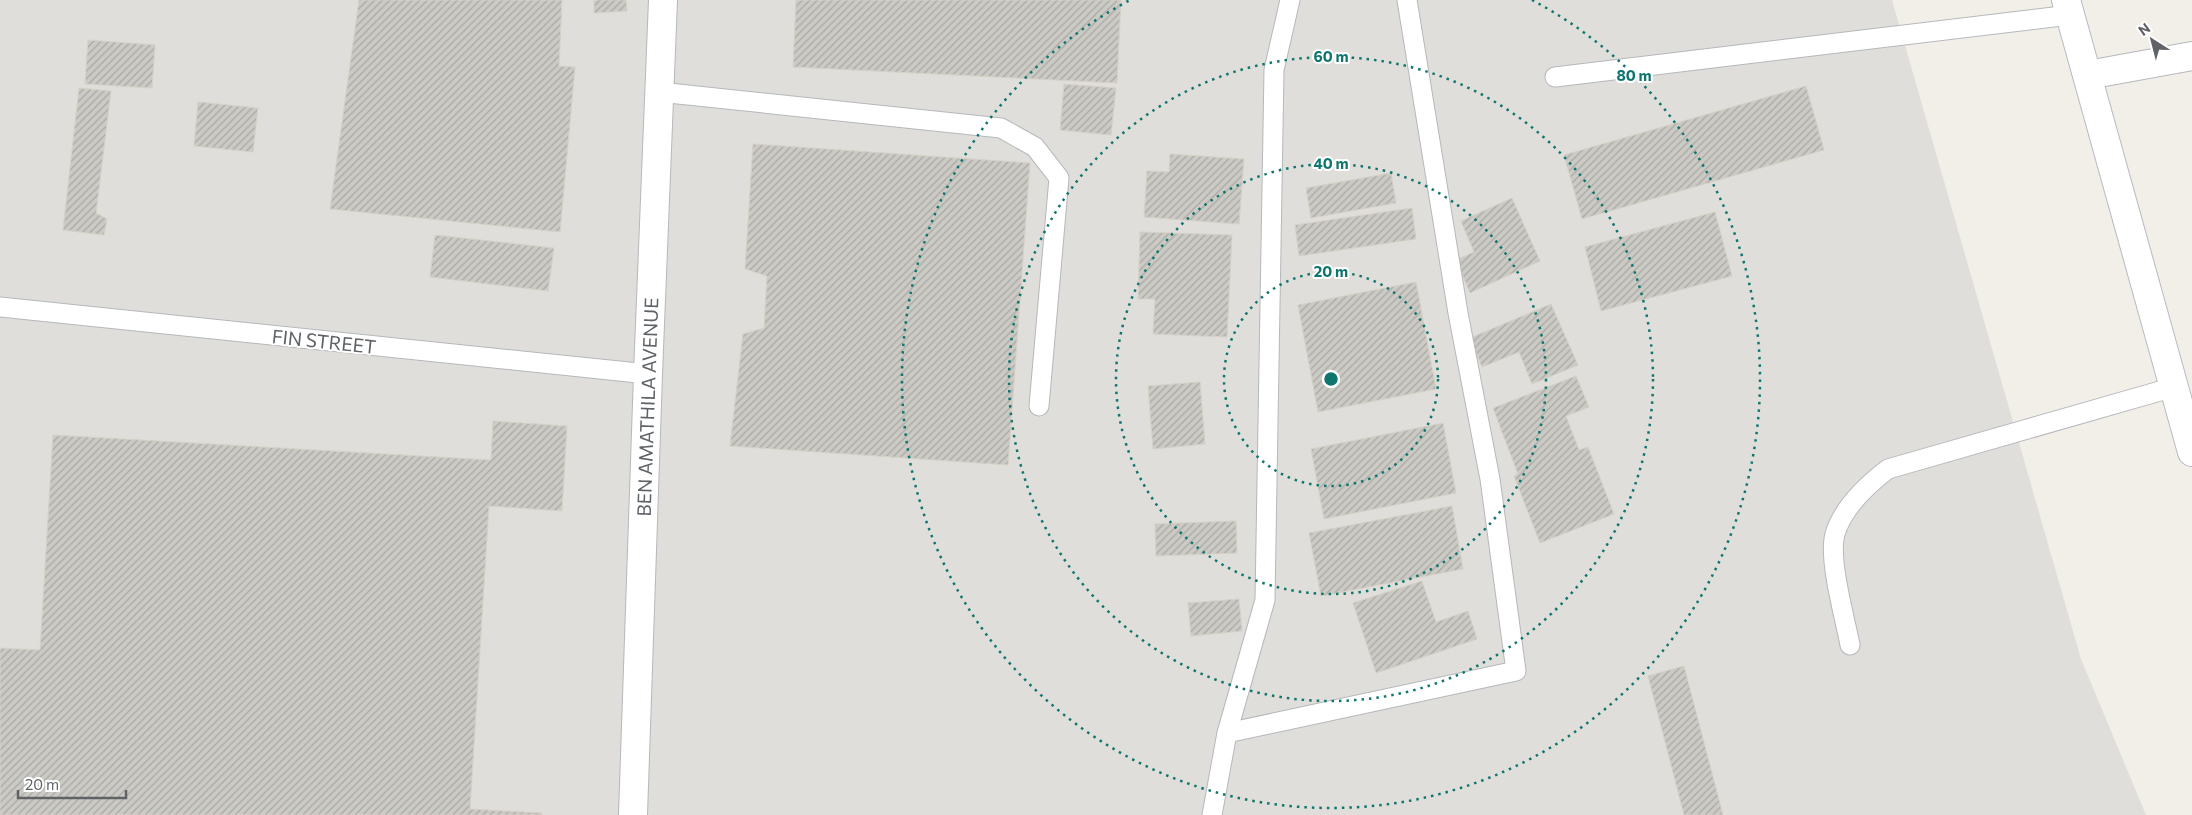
<svg xmlns="http://www.w3.org/2000/svg" width="2192" height="815" viewBox="0 0 2192 815" font-family="Commissioner,sans-serif">
	<style>
		.industrial { fill: #e0deda }
		.building { fill: url(#building-hatch); stroke: #d6d1c6 }
		.lines { fill: none; stroke-linecap: round; stroke-linejoin: round }
		.lane-casing { stroke: #b5b8bc; stroke-width: 21 }
		.street-casing { stroke: #b5b8bc; stroke-width: 30 }
		.secondary-casing { stroke: #b6babf; stroke-width: 30 }
		.lane { stroke: #fff; stroke-width: 19 }
		.street { stroke: #fff; stroke-width: 28 }
		.secondary { stroke: #fff; stroke-width: 28 }
		.ring { fill: none; stroke: #0f766e; stroke-width: 2.5; stroke-dasharray: 2.5 5 }
		.labels { text-anchor: middle; dominant-baseline: central; stroke-width: 4; stroke-linejoin: round; paint-order: stroke }
		.street-label { font-size: 19px; fill: #5f6368; stroke: #fff }
		.centre { fill: #0f766e; stroke: #fff; stroke-width: 2.5 }
		.ring-label { font-size: 15px; text-anchor: middle; font-weight: bold; fill: #0f766e; stroke: #fff; stroke-width: 4; stroke-linejoin: round; paint-order: stroke }
	</style>
	<defs>
		<pattern id="building-hatch" width="6" height="6" patternUnits="userSpaceOnUse" patternTransform="scale(1.25)"><rect width="6" height="6" fill="#cccac5"/><path d="M-1 1l2-2M0 6l6-6M5 7l2-2" fill="none" stroke="#a9a8a4"/></pattern>
	</defs>
	<rect width="100%" height="100%" fill="#f1efe8"/>
	<path class="industrial" d="M0,0h1892l189,659 65,156h-2146z"/>
	<path class="building" d="M359,0h203l-3,66 16,1 -15,165 -230,-23z
		M594,0h32l1,11 -33,2z
		M796,0h325l-4,83 -324,-16z
		M88,40l67,5 -3,43 -67,-4z
		M1064,84l52,4 -5,47 -51,-5z
		M1806,86l18,64 -242,69 -18,-64z
		M79,88l32,3 -15,122 11,6 -3,16 -41,-5z
		M198,102l60,6 -5,44 -59,-6z
		M753,144l277,19 -22,302 -278,-19 13,-112 21,-6 3,-52 -22,-7z
		M1170,154l74,5 -5,65 -95,-7 3,-46 22,1z
		M1391,173l5,30 -85,15 -5,-30z
		M1512,198l28,63 -70,32 -14,-33 18,-8 -13,-31z
		M1412,208l4,31 -117,17 -4,-31z
		M1715,212l17,64 -131,35 -16,-64z
		M1140,232l92,3 -5,102 -74,-3 2,-35h-17z
		M435,235l119,13 -6,43 -118,-14z
		M1416,282l20,107 -118,23 -20,-107z
		M1551,304l27,61 -46,19 -13,-32 -37,15 -12,-29z
		M1576,376l13,31 -23,9 13,34 9,-3 26,67 -74,29 -26,-67 4,-2 -25,-66z
		M1200,382l5,62 -52,5 -5,-63z
		M493,421l74,5 -5,85 -73,-5 -19,303 72,4v2h-542v-167l40,2 13,-215 438,25z
		M1443,423l13,70 -132,26 -13,-70z
		M1452,506l11,63 -142,27 -12,-63z
		M1236,521l1,32 -81,3 -1,-32z
		M1422,581l14,41 32,-11 9,28 -101,34 -23,-70z
		M1239,599l3,32 -51,5 -3,-33z
		M1684,666l39,149h-39l-36,-139z"/>
	<g class="lines">
		<defs>
			<path id="lane" d="M1555,77l515,-62
				M659,92l342,36 34,19 24,31 -20,228
				M0,307l648,67
				M1850,645c-5,-27 -22,-86 -15,-111 8,-27 32,-49 53,-65l286,-82
				M1227,733l38,-133 9,-530 16,-70
				M1212,815l15,-82 289,-62 -26,-192 -32,-166 -51,-313"/>
			<path id="street" d="M2088,75l104,-19
				M633,815l15,-441 15,-374"/>
			<path id="secondary" d="M2066,0l126,452"/>
		</defs>
		<use href="#lane" class="lane-casing"/>
		<use href="#street" class="street-casing"/>
		<use href="#secondary" class="secondary-casing"/>
		<use href="#lane" class="lane"/>
		<use href="#street" class="street"/>
		<use href="#secondary" class="secondary"/>
	</g>
	<g class="ring">
		<circle cx="1331" cy="379" r="107"/>
		<circle cx="1331" cy="379" r="215"/>
		<circle cx="1331" cy="379" r="322"/>
		<path d="M1532 0A429 429 0 1 1 1130 0"/>
	</g>
	<g class="labels">
		<g class="street-label">
			<text transform="translate(324 341) rotate(6)">FIN STREET</text>
			<text transform="translate(647 407) rotate(-88)">BEN AMATHILA AVENUE</text>
		</g>
	</g>
	<circle cx="1331" cy="379" r="8" class="centre"/>
	<g class="ring-label">
		<text x="1331" y="62">60 m</text>
		<text x="1634" y="81">80 m</text>
		<text x="1331" y="169">40 m</text>
		<text x="1331" y="277">20 m</text>
	</g>
	<g transform="translate(2152 40) rotate(324)" stroke="#ffffff" stroke-width="4" paint-order="stroke">
	<path d="M0-4L9 19L0 12L-9 19Z" fill="#5f6368"/>
	<text y="-8" font-size="14" font-weight="bold" text-anchor="middle" fill="#5f6368">N</text>
	</g>
	<path d="M18 790v8h108v-8" fill="none" stroke="#5f6368" stroke-width="2.5"/>
	<text x="25" y="790" font-size="15" fill="#5f6368" stroke="#ffffff" stroke-width="4" paint-order="stroke">20 m</text>
</svg>
